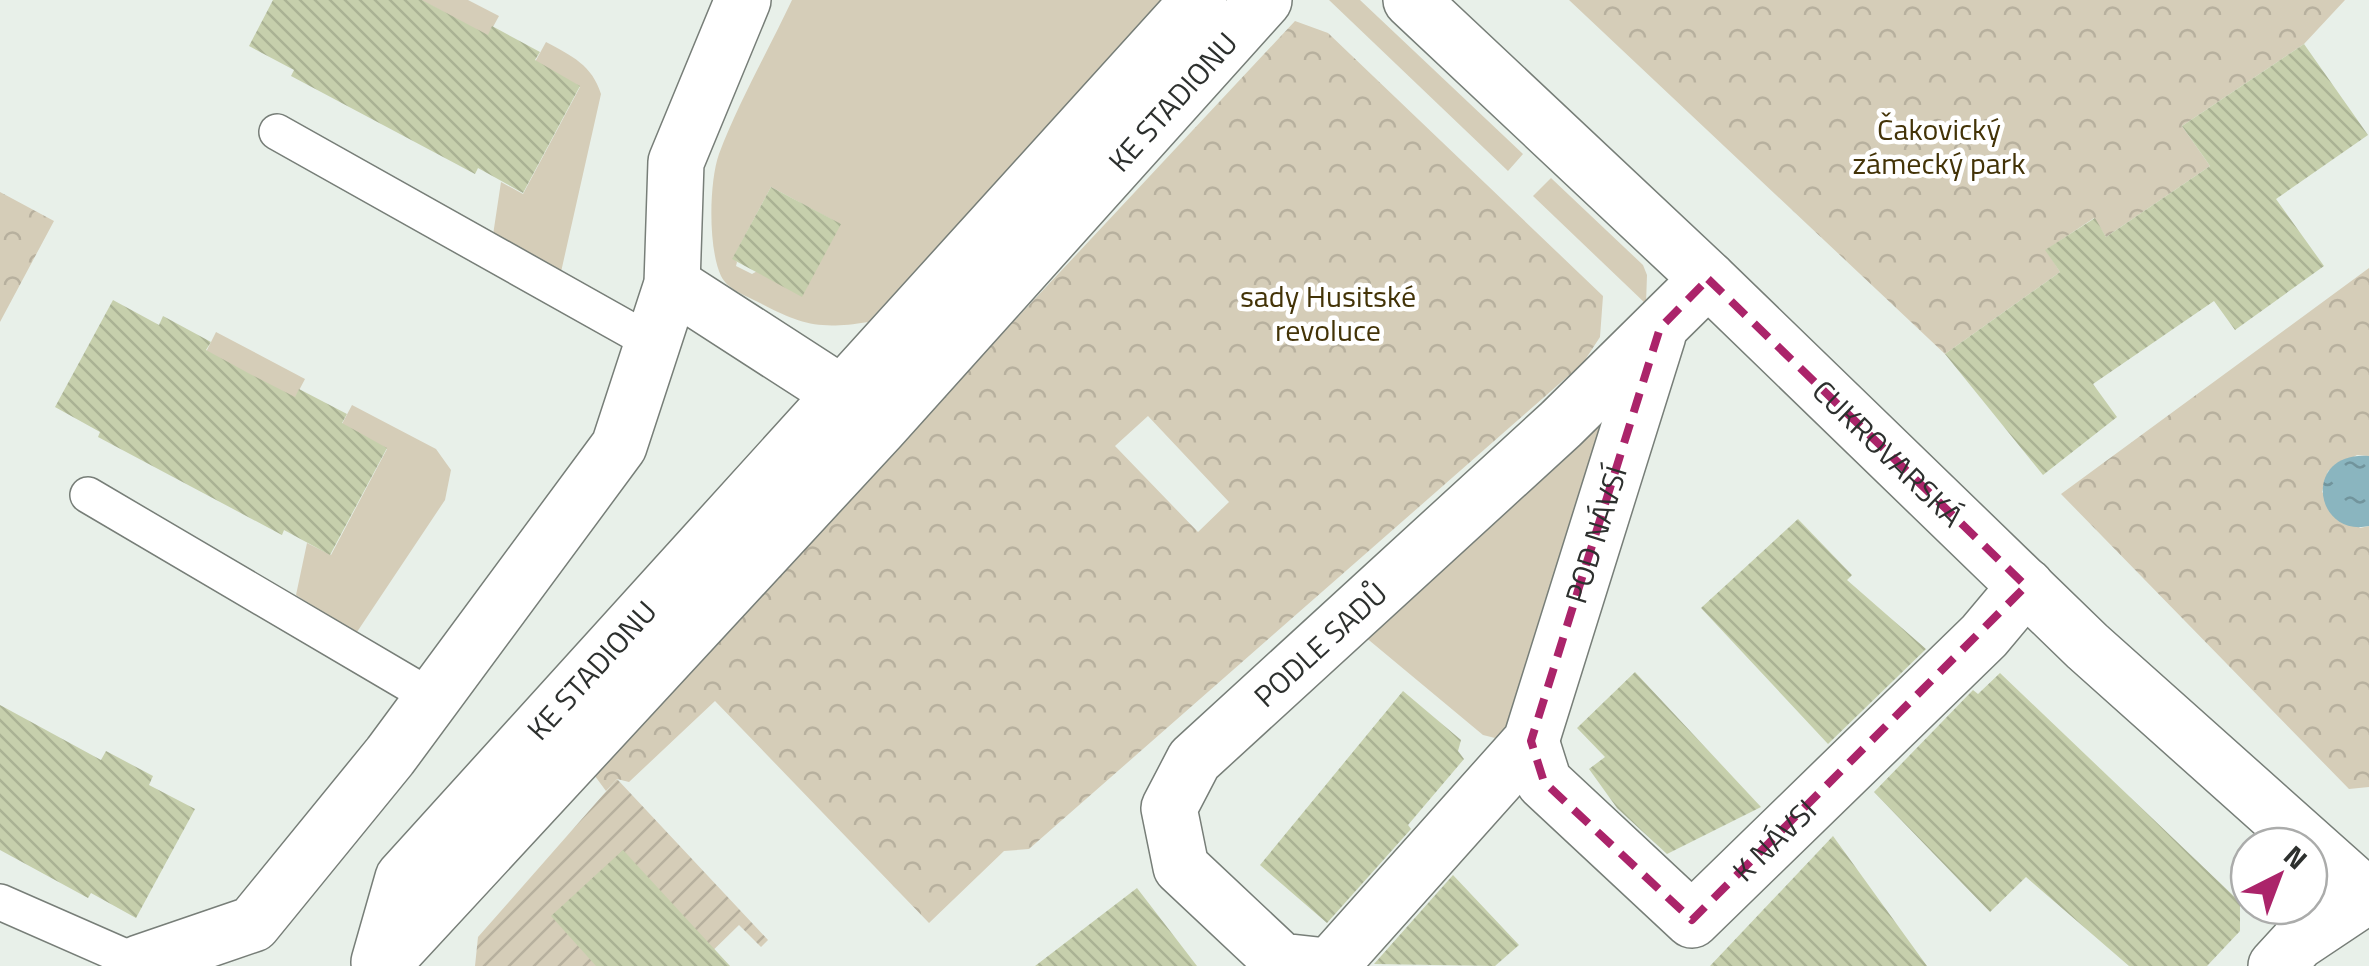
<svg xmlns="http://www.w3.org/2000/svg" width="2369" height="966" viewBox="0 0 2369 966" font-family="'Titillium Web',sans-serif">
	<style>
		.grass { fill: #d5cdb8; fill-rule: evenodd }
		.park { fill: url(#park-crowns); fill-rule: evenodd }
		.garden { fill: url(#garden-furrows) }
		.water { fill: url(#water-ripples) }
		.building { fill: url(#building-back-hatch) }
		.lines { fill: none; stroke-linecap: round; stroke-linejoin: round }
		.lane-casing { stroke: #777e78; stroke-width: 38 }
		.street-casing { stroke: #777e78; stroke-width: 58 }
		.secondary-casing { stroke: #777e78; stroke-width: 58 }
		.lane { stroke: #fff; stroke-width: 35 }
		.street { stroke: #fff; stroke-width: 55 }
		.secondary { stroke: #fff; stroke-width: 55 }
		.marked { fill: none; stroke: #ab246a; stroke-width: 8; stroke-dasharray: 20 12; stroke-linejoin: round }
		.labels { text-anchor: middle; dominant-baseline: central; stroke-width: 9; stroke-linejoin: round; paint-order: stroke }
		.street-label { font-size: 30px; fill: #2d302e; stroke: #fff }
		.park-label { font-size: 30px; fill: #433307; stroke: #fff }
	</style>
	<defs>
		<pattern id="park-crowns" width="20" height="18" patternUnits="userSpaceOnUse" patternTransform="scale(2.5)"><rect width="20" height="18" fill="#d5cdb8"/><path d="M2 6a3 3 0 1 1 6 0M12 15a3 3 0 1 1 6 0" fill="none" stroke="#b7b09e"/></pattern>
		<pattern id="garden-furrows" width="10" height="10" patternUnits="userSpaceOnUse" patternTransform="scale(2.5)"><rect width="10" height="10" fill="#d5cdb8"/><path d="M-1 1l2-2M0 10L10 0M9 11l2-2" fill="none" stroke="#b7b09e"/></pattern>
		<pattern id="water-ripples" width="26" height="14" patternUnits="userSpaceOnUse" patternTransform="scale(2.5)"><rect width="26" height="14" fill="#8ab5bf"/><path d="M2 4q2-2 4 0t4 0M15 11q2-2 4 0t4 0" fill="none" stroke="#71949c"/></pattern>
		<pattern id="building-back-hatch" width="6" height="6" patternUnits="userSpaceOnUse" patternTransform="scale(2.5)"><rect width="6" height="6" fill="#c6cfac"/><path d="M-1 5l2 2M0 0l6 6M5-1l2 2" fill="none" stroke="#aab294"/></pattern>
	</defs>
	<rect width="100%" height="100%" fill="#e8f0e9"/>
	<path class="grass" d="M421,0h47l31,16 -11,20z
		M792,0h372l-296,322c-49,8 -67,3 -110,-20 -13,-7 -30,-12 -37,-26 -13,-28 -12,-94 -2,-122 20,-53 49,-103 73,-154zM771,187l69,37 -88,50 -16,-8 1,-4 -4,-4z
		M1329,0h31l163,154 -15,17z
		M546,42c26,14 46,23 55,52l-40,178 -68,-37 8,-53 22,12 57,-107 -45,-25z
		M1551,178l92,87 4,10 -1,29 -113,-108z
		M216,332l89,47 -10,19 -89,-46z
		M352,405l84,44 15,21 -6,30 -90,135 -59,-40 11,-52 24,12 56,-106 -45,-25z
		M1591,414l15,7 -100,311 -11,6 -12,-3 -119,-99z"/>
	<path class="park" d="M1569,0h776l-41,44 -122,82 28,40 -104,71 -12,-19 -48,32 14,22 -115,82z
		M1295,21l33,12 275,263 -3,41 -17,26 -554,486 -25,2 -75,72 -214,-222 -86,81 -12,-3 -11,12 -14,-19zM1148,416l81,86 -31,30 -83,-86z
		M0,192l54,29 -54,101z
		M2369,268v188l-12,-1 -29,16 -6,21 38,36 9,-2v261l-20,2 -288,-295z"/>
	<path class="garden" d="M617,779l151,161 -7,7 -22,-22 -42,41h-222l3,-29z"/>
	<path class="water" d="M2369,456v70c-55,12 -68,-75 0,-70z"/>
	<path class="building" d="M273,0h149l66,35 4,-9 48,26 -5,8 45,26 -57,107 -45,-25 -3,6 -184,-98 3,-6 -45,-24z
		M2304,44l64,91 -92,64 48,67 -89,64 -21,-29 -121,83 24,33 -74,58 -98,-121 115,-82 -15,-22 50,-32 11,19 104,-71 -28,-40z
		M771,187l70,37 -39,73 -70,-38z
		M113,300l46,25 4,-9 48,26 -5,8 44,24 45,23 4,-8 48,25 -5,9 45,25 -57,107 -46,-25 -2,5 -184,-98 2,-5 -45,-25z
		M1798,519l54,56 -5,5 79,69 -98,95 -127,-136z
		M1635,672l126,135 -94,47 -50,-46 -28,-39 16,-12 -28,-29z
		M2000,673l240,229v29l-33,35h-78l-103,-89 -36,35 -116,-120 99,-102 5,4z
		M1403,691l58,49 -3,11 6,8 -56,66 3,4 -84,94 -67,-58z
		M0,705l101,55 5,-9 47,25 -4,9 46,24 -59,109 -45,-25 -3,5 -88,-48z
		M1833,836l94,130h-217z
		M623,850l107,116h-134l-45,-50z
		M1453,875l66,70 -24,21 -121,-2z
		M1137,888l60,78h-162z"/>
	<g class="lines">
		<defs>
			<path id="lane" d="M277,132l376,211
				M88,495l345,203
				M0,902l139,61"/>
			<g id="street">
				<path d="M672,284l172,111 28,25"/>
				<path id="s1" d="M1531,741l13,41 148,138 292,-284 42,-50"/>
				<path id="s2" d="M379,962l24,-84 796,-878"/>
				<path d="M139,963l114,-39 137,-168 229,-310 53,-162 4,-122 67,-162"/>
				<path id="s3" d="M381,966l499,-539 384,-427"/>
				<path id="s4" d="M1326,966l-45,-5 -100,-94 -12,-59 25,-48 367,-336 147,-145"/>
				<path id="s5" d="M1330,966l201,-225 127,-406"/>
				<path d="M2276,966l22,-24 69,-46"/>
			</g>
			<g id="secondary">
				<path id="s6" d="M1411,0l297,279 379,367 282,252"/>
			</g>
		</defs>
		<use href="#lane" class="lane-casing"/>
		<use href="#street" class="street-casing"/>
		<use href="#secondary" class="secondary-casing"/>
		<use href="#lane" class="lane"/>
		<use href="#street" class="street"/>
		<use href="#secondary" class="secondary"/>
	</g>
	<path class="marked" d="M1708,279l318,307 -334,334 -148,-138 -13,-41 129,-413z"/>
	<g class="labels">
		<g class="street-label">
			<text stroke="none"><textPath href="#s3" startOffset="1172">KE STADIONU</textPath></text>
			<text stroke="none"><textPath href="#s6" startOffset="658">CUKROVARSKÁ</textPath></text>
			<text stroke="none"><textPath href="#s5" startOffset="518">POD NÁVSÍ</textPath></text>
			<text stroke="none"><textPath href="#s4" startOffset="468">PODLE SADŮ</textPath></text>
			<text stroke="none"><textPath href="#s2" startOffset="368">KE STADIONU</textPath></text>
			<text stroke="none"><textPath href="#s1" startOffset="360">K NÁVSI</textPath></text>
		</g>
		<g class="park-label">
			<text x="1939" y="129">Čakovický<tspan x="1939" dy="34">zámecký park</tspan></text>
			<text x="1328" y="296">sady Husitské<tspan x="1328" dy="34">revoluce</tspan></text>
		</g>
	</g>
	<g transform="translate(2279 876) rotate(42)"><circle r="48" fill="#ffffff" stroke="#abacab" stroke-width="2.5"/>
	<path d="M0-8L18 38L0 25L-18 38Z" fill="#ab246a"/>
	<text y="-15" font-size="28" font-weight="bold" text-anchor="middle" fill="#2d302e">N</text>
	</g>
</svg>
